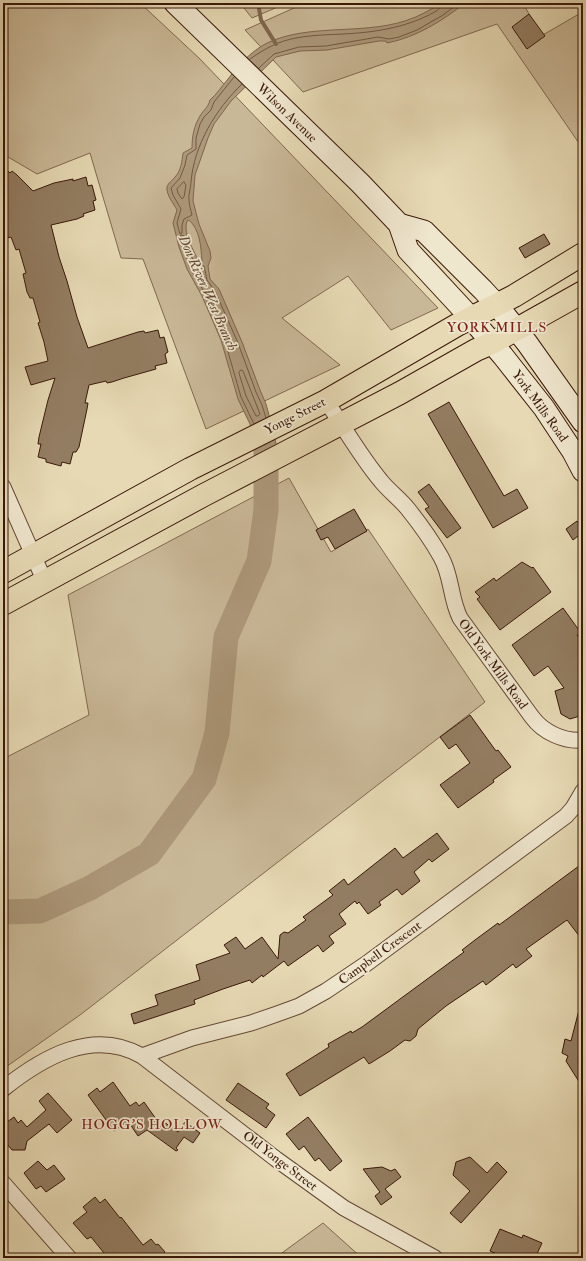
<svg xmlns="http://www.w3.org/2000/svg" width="586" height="1261" viewBox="0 0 586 1261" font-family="'IM FELL Double Pica',serif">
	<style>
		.green { fill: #c9b897; stroke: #826850 }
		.water { fill: #ac987a; stroke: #7e654d; fill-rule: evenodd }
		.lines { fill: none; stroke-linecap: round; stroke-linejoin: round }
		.shore { stroke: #735842; stroke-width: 1 }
		.stream { stroke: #7e654d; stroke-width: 4 }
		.river { stroke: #ac987a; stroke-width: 25 }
		.building { fill: #937d62; stroke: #3a1909 }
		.street-casing { stroke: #654934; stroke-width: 17 }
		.secondary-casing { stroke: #3a1909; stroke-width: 23 }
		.primary-casing { stroke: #3a1909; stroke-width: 24 }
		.street { stroke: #efe6ce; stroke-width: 15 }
		.secondary { stroke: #efe6ce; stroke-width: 21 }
		.primary { stroke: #e6d9b4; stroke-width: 22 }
		.labels { text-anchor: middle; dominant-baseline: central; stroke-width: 3.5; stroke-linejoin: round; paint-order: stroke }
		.street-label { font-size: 13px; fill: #3a1909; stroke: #efe6ce }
		.water-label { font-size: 14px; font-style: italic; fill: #624531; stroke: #efe6ce }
		.neighbourhood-label { font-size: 14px; letter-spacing: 1px; fill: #7a1f14; stroke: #efe6ce }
	</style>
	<rect width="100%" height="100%" fill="#e6d9b4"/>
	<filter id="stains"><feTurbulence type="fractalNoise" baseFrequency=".005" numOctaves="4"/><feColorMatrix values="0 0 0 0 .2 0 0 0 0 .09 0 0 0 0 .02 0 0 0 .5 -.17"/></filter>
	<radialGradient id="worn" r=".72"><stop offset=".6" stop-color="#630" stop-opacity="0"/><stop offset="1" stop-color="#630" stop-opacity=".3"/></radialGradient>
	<path class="green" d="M3,3h137l60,56 238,249 -47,22 -43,-54 -66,42 58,47 -134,64 -63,-170 -22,-1 -31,-105 -53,21 -34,-20z
		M240,3h47l-35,15z
		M305,3h218l18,33 38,-22 4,6v129l-86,-125 -194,68 -58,-62z
		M289,478l42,74 37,-23 117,173 -405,313 -77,54v-310l86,-44 -21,-120z
		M323,1223l39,35h-87z"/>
	<path class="water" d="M439,3h26c-23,18 -48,34 -78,40l-1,-2h-7l-52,9 -27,1 -24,6 -45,44 -17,23 -6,14 -13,37 -2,26 6,23 11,27 1,7 -3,8 2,13 9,10 23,53 18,48 6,14 7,26 5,23 -12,34 -10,-26 -6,-37 -12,-25 -17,-59 -19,-44 -15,-27 -8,-22 -6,-24 4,-13c-3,-6 -11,-15 -10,-23 1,-4 6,-7 8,-10 6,-6 7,-16 8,-24l9,-5c0,-12 2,-22 8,-32 4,-7 8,-8 10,-16 7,-6 12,-14 18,-21 12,-16 27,-32 46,-39 48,-18 103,-2 150,-27 5,-3 11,-5 15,-10zM189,220c11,10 12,27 13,41h-2l-3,-3c-5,-11 -14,-25 -10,-37z"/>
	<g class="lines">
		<path class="shore" d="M250,59c14,-10 29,-18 46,-21 21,-4 41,-3 62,-5 24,-2 49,-7 71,-18 5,-3 12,-5 12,-12
			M259,68l15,-14 25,-7 27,-1 52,-9 11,2 10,-2 18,-7 26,-15 16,-12
			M234,77l-20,25 -3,8 -7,7 -4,7 -4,14v11l-9,6 -2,10 -5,13 -9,10 2,7 8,14 -4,14 3,11 2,-1v-8l2,-6 8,-4c-1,-5 -3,-10 -3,-15 -1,-6 2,-12 2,-18 3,-37 25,-73 51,-98
			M184,182l2,3 -2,12 -2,2 -4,-6 -1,-4z
			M241,370l2,1 17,43 -2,2h-2l-10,-20 -7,-23z
			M254,424l-13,-27 -17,-59 -18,-43 -16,-27 -10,-31 1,-2 3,1 9,24 4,5 7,1 3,14 8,11 23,52 18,49 6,13 4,13"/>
		<path class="stream" d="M258,3l3,17 15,24"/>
		<path class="river" d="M3,912l37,-1 50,-23 59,-34 55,-75 13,-46 9,-96 33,-76 7,-51v-58"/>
	</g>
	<path class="building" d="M529,14l16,22 -18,13 -15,-22z
		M3,166l7,7 2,-2 5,4 16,16 21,-8 19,-4v2l13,-4 2,9 4,-1 4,15 -3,1 2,9 -12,4 1,2 -7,3 -26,6 8,32 8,24 10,36 11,31 50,-16 6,-1 1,2 13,-3 2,8 4,-1 4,15 -3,2 2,9 -12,3 1,3 -7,2 -25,7 -12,4 -5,1 -1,-2 -17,4 -4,18h3l-1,6 -8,38 -3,5h-3l-3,12 -8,-2 -1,4 -15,-4v-3l-8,-2 3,-13h-3l1,-7 9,-37 7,-22 -24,7 -6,-18 23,-6 -4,-19 -6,-19 2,-1 -7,-24h-3l-3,-6 -4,-18 3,-1 -7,-24 -3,1 -5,-13 -8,2z
		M544,234l6,10 -25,14 -6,-10z
		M449,402l55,94 13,-7 11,19 -35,20 -65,-114z
		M429,484l32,44 -14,10 -22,-29 4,-2 -11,-15z
		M354,509l13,22 -32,18 -7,-12 -7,3 -5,-10z
		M577,521l6,9v2l-10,8 -7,-11z
		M522,562l10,6 1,-1 18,25 -51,38 -23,-31 3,-2 -5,-5 19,-14 2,3z
		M563,608l18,25 -4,2 6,8v72l-13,4 -9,-5 -6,-23 9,-3 -16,-22 -14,10 -22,-31z
		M470,715l26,36 2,-1 13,17 -18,13 1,2 -36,26 -18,-23 30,-22 -14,-19 -7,5 -9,-12z
		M437,833l12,16 -17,13 -3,-3 -15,13 6,9 -18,14 -5,-6 -18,13 2,3 -13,9 -9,-12 -2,2 -2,-3 -16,13 7,10 -17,12 5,7 -11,9 -5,-7 -30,21 -4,-5 -21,16 -1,-2 -10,8 -2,-3 -27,9 -29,11 1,4 -61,20 -3,-10 27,-9 -3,-10 45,-15 -4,-15 34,-12 -6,-8 12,-8 9,12 17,-12 16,22 2,-24 4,-3 4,1 18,-13 -3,-3 30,-22 -4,-4 15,-12 4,6 47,-37 8,10z
		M583,863v78l-16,-21 -41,29 6,7 -16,12 -3,-4 -27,21 -3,-4 -37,25 -28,23 -2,7 -6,5 -5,-1 -15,11 -21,13 -5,-7 -64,39 -14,-22 43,-27 -1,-3 23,-13 1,2 10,-6 102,-75 -2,-2 13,-10 23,-17 1,2 11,-8z
		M579,1010l4,1v77l-17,-27 2,-5 -6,-3 3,-14 6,2z
		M113,1082l17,24 6,-4 3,4 5,-4 17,24 3,-4 14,10 7,-10 15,11 -7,10 -9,-6 -8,11 2,2 -2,1 -29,-21 -9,6 -10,-15 -14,10 -26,-36 9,-7 3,4z
		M238,1083l31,21 -3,4 9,7 -9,13 -40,-28z
		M48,1093l24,27 -15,13 -8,-9 -22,17 -2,9h-13l-9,-11v-14l11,-8 4,6 3,-3 6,7 19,-17 -7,-9z
		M308,1117l34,44 -12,10 -11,-13 -4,3 -11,-15 -5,4 -13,-16z
		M470,1157l17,16 10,-11 10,10 -46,51 -11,-10 20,-22 -17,-16 3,-13z
		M38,1161l9,9 7,-5 11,14 -19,13 -5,-6 -5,3 -12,-16z
		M382,1167l9,4 4,-2 6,8 -16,12 7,8 -11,8 -6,-9 5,-4 -17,-23z
		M95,1197l5,6 5,-4 15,19 1,-1 22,28 8,-6 5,6 2,-1 7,8 -1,1 4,5h-60l-17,-21 -4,2 -14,-16 14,-11 -4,-5z
		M500,1229l22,9 1,-3 19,8 -7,15h-29l-16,-7z"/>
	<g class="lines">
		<defs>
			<path id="street" d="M326,401c18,26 34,55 55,80 8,10 19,18 27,28 12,15 24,32 33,48 11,19 9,41 19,61l72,99c11,15 32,25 51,23
				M3,487l42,95
				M142,1056l50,-18 59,-15 26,-9 22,-8 27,-15 40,-27 200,-148 7,-8 10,-17
				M3,1089c40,-32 90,-61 139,-33l134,103 68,49 91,50
				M3,1183l66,75"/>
			<path id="secondary" d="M175,3l185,180 39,41 9,26 63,68 32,38 41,52 29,44 10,19
				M399,224l25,7 59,59 14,15 30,38 56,79"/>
			<path id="primary" d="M3,572l187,-103 136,-68 131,-76 57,-29 69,-42
				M3,604l201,-109 196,-102 76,-43 16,-7 91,-51"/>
		</defs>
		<use href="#street" class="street-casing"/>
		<use href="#secondary" class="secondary-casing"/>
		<use href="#primary" class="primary-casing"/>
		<use href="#street" class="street"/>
		<use href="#secondary" class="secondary"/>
		<use href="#primary" class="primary"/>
	</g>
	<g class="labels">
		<g class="street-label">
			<text transform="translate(287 113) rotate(44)">Wilson Avenue</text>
			<text transform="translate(540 406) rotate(54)">York Mills Road</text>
			<text transform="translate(295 416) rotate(-27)">Yonge Street</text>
			<text transform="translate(493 664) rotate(54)">Old York Mills Road</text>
			<text transform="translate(380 953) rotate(-36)">Campbell Crescent</text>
			<text transform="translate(280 1161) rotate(37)">Old Yonge Street</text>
		</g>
		<g class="water-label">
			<text transform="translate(208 293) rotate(66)">Don River West Branch</text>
		</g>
		<g class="neighbourhood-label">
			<text x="497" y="327">YORK MILLS</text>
			<text x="152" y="1124">HOGG'S HOLLOW</text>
		</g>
	</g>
	<rect width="586" height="1261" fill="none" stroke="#e6d9b4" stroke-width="16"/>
	<rect x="4" y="4" width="578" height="1253" fill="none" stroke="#3a1909" stroke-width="2"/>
	<rect x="8" y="8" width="570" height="1245" fill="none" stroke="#3a1909"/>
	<rect width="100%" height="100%" filter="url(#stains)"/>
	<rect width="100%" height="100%" fill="url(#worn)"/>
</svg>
